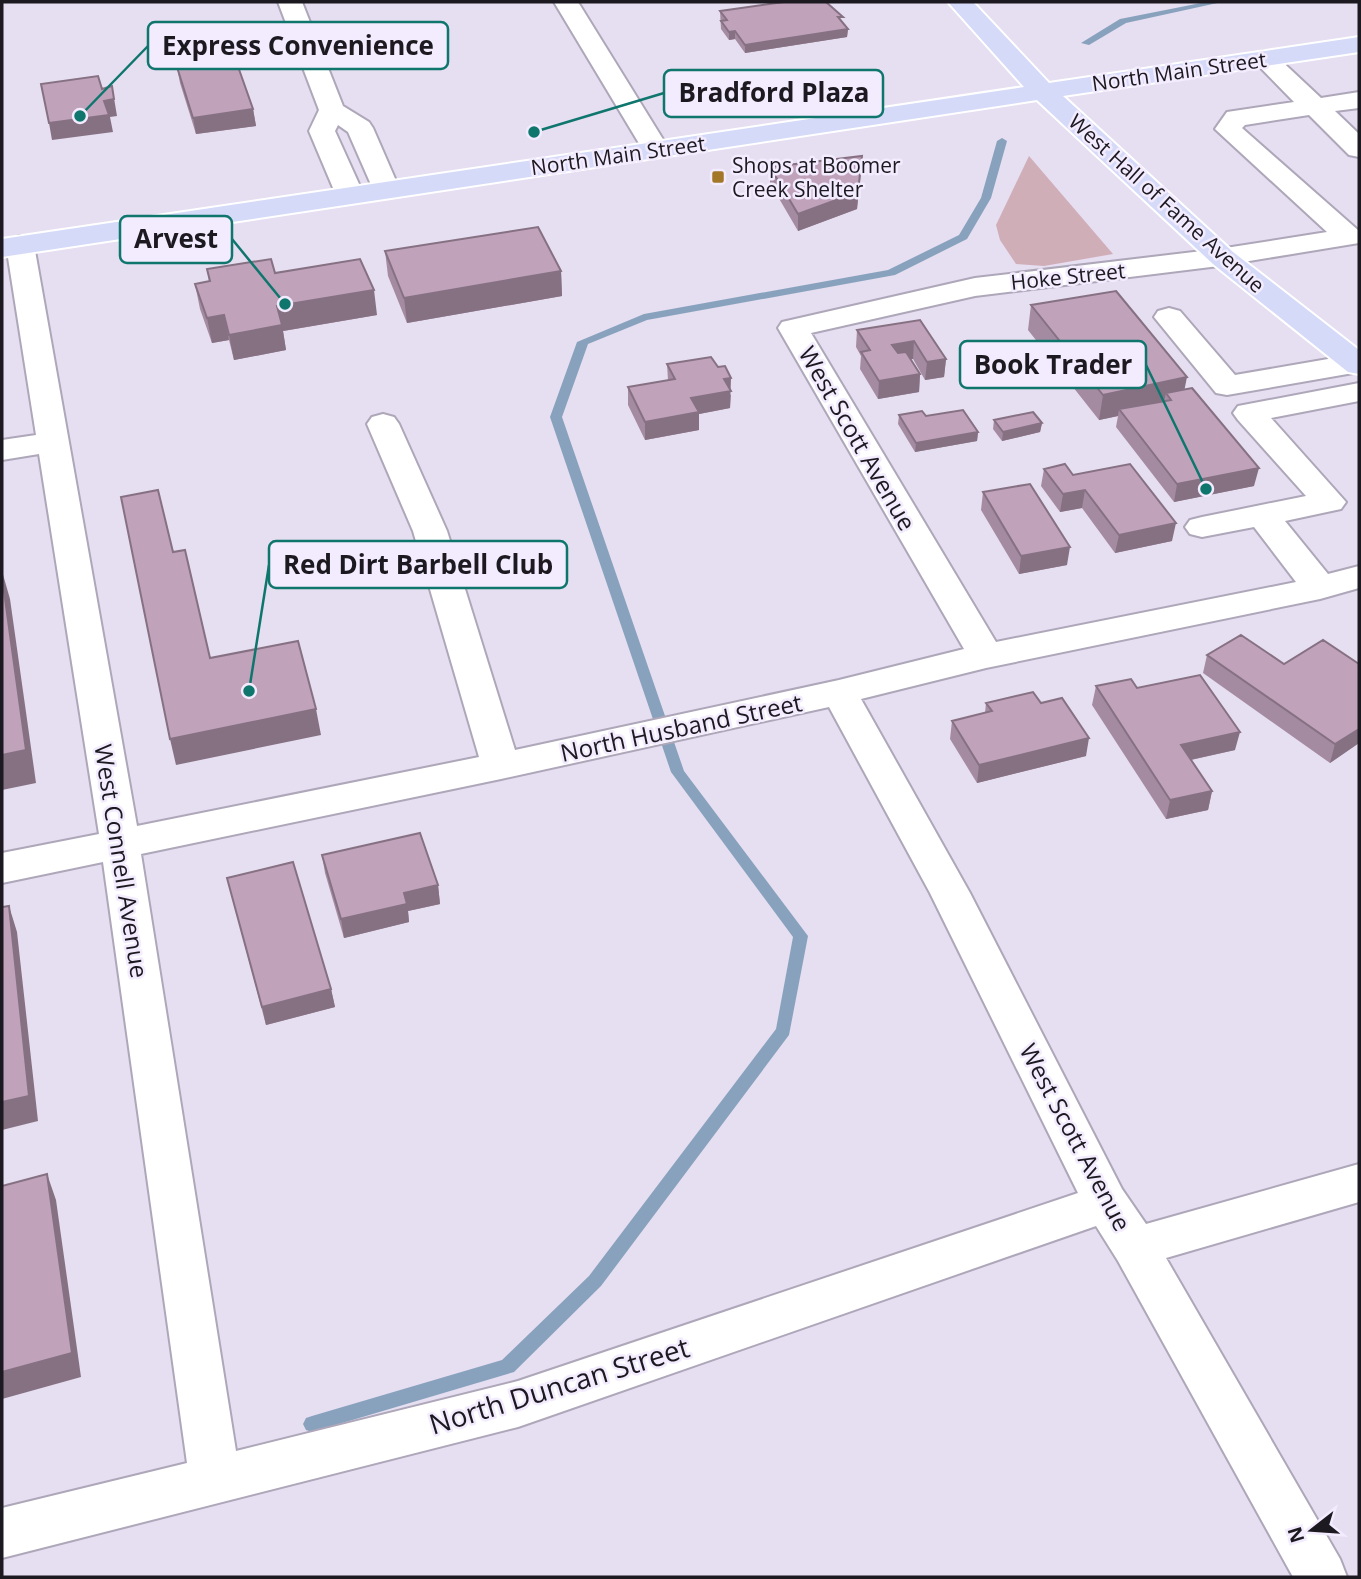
<svg xmlns="http://www.w3.org/2000/svg" width="1361" height="1579" viewBox="0 0 1361 1579" font-family="'Open Sans',sans-serif">
	<style>
		.green { fill: #d0aeb8 }
		.lines { fill: none; stroke-linecap: round; stroke-linejoin: round }
		.stream { fill: #88a2bd; fill-rule: evenodd }
		.minor-casing { stroke: #aea7b9; stroke-width: 4 }
		.major-casing { stroke: #fff; stroke-width: 4 }
		.minor { fill: #fff; fill-rule: evenodd }
		.major { fill: #d5daf8; fill-rule: evenodd }
		.wall { fill: #a58ba1 }
		.shaded-wall { fill: #867183 }
		.building { fill: #c0a2bb; stroke: #867183; stroke-width: 2 }
		.poi-dot { fill: #a27727; stroke: #f3ebfe; stroke-width: 2.5 }
		.labels { text-anchor: middle; dominant-baseline: central; stroke-width: 5; stroke-linejoin: round; paint-order: stroke }
		.far-street-label { font-size: 21px; fill: #1c1920; stroke: #f3ebfe }
		.far-poi-label { font-size: 21px; fill: #1c1920; stroke: #f3ebfe; text-anchor: start }
		.street-label { font-size: 24px; fill: #1c1920; stroke: #f3ebfe }
		.near-street-label { font-size: 28px; fill: #1c1920; stroke: #f3ebfe }
		.leader { fill: none; stroke: #0f766e; stroke-width: 2.5 }
		.callout-dot { fill: #0f766e; stroke: #f3ebfe; stroke-width: 2.5 }
		.callout { fill: #f3ebfe; stroke: #0f766e; stroke-width: 2.5 }
		.callout-label { font-size: 26px; text-anchor: middle; font-weight: bold; fill: #1c1920 }
	</style>
	<rect width="100%" height="100%" fill="#e6def1"/>
	<path class="green" d="M1029,156l84,98 -69,12 -28,-2 -16,-24 -4,-15z"/>
	<g class="lines">
		<path class="stream" d="M1206,2h16l-96,21 -37,22 -8,-2 39,-24z
			M1002,138l5,3 -16,57 -24,41 -72,36 -248,45 -59,24 -26,73 122,354 124,165 -19,99 -188,251 -87,86 -202,60 -6,-2 -3,-6 3,-6 6,-2 190,-56 87,-84 187,-247 17,-92 -122,-165 -121,-355 27,-75 67,-28 244,-44 71,-35 22,-37 16,-57z"/>
		<defs>
			<path id="minor" d="M278,2h24l41,104 26,16 4,6 27,62 -4,6 -10,2 -10,-2 -28,-64 -10,-7 -3,6 29,64 -4,6 -10,2 -10,-2 -4,-6 -27,-64 10,-21z
				M554,2h24l91,147 -3,6 -10,2 -10,-2z
				M1265,51l9,3 47,44 38,-6v16l-24,3 24,23v23l-10,-2 -40,-40 -64,10 -3,3 117,103v12l-140,23 -244,30 -164,37 185,309 300,-60 -42,-55 -52,10 -12,-3 -5,-7 5,-7 12,-3 104,-21 -68,-76 -5,-7 5,-7 121,-23v18l-88,17 75,84 -5,7 -56,12 43,53 31,-8v22l-39,11 -334,69 -125,31 109,194 152,296 24,35 213,-60v38l-193,56 174,301 7,18h-54l-175,-316 -22,-35 -578,201 -516,131v-50l185,-45 -84,-601 -101,21v-30l97,-19 -60,-380 -37,6v-20l34,-5 -30,-190 4,-6 10,-3 10,3 4,6 103,581 342,-69 -66,-226 -46,-107 5,-7 11,-3 11,3 5,7 48,107 68,219 324,-70 125,-31 -186,-321 4,-6 193,-44 244,-29 108,-17 -112,-103 12,-17 67,-10 -42,-43 4,-5zM829,707l101,186 148,300 -560,188 -282,70 -95,-597 360,-75z
				M1169,308l11,3 55,64 122,-21h2v18l-132,23 -11,-2 -62,-76 4,-6z"/>
			<path id="major" d="M948,2h25l76,81 310,-46v15l-296,44 170,156 126,98v24l-11,-2 -135,-108 -176,-164 -1035,157v-18l1022,-152z"/>
		</defs>
		<use href="#minor" class="minor-casing"/>
		<use href="#major" class="major-casing"/>
		<use href="#minor" class="minor"/>
		<use href="#major" class="major"/>
	</g>
	<path class="wall" d="M720,11l122,12 6,6 -1,8 -102,16 -10,-14 -6,1 -8,-11z
		M177,67l76,42 3,17 -60,8 -16,-51z
		M770,167l91,5 -4,37 -59,22 -28,-48z
		M385,251l176,20 1,25 -155,27 -19,-47z
		M207,269l68,4 102,42 -94,16 3,19 -52,10 -5,-20 -17,3 -12,-34 -5,-25 14,-3z
		M1031,305l153,84 70,97 -80,16 -58,-75 2,-11 -19,4 -71,-90z
		M920,320l26,39 -2,18 -19,3 -12,-21h-3l10,15 -1,18 -41,7 -18,-30 1,-13 -5,-9 1,-17z
		M667,364l64,31 -1,13 -31,6v16l-54,10 -17,-35v-18l40,-7z
		M899,415l27,1 52,16 -1,9 -62,11 -17,-28z
		M994,420l48,3 -2,9 -38,9 -9,-12z
		M1044,469l29,6 99,66 -57,12 -33,-45 -22,4 -19,-26z
		M983,492l84,73 -48,9 -38,-64z
		M1207,655l77,9 75,79 -29,20 -127,-90z
		M1096,686l41,2 98,62 -44,10 21,31 -4,19 -42,9 -74,-114z
		M986,703h55l45,53 -109,27 -27,-44 2,-18 33,-8z
		M322,855l116,30 2,19 -32,7 1,11 -65,16 -19,-65z
		M227,878l104,111 4,18 -69,18z"/>
	<path class="shaded-wall" d="M848,29l-1,8 -102,16v-8z
		M735,31v8l-6,1v-8z
		M112,86l5,30 -7,1 3,15 -61,8 -3,-17 55,-22z
		M253,109l3,17 -60,8 -3,-16z
		M862,156l-5,53 -59,22v-17z
		M561,271l1,25 -155,27 -3,-25z
		M374,290l3,25 -94,16 3,19 -52,10 -5,-25 48,-29z
		M224,315l5,25 -17,3 -5,-25z
		M914,341l-1,18 -22,3 1,-17z
		M946,359l-2,18 -19,3 2,-18z
		M920,374l-1,18 -41,7 1,-18z
		M1187,377l-5,25 -11,-2 -5,-7 -3,13 -44,3 -1,7 -19,4 4,-25z
		M731,378l-1,30 -31,6v16l-54,10v-18l79,-43z
		M1042,423l-2,9 -38,9 1,-9z
		M978,432l-1,9 -62,11 1,-9z
		M1259,468l-5,18 -80,16 3,-18z
		M1085,490l-3,18 -22,4 3,-18z
		M1176,523l-4,18 -57,12 4,-18z
		M1070,547l-3,18 -48,9 2,-18z
		M2,571l8,28 26,184 -34,7z
		M316,709l5,26 -145,30 -6,-26z
		M1359,729v14l-29,20 5,-19z
		M1240,732l-5,18 -59,13 5,-18z
		M1089,738l-3,18 -109,27 2,-18z
		M1212,791l-4,19 -42,9 4,-19z
		M438,885l2,19 -32,7 1,11 -65,16 -3,-19 63,-26z
		M9,906l8,26 21,189 -36,9z
		M331,989l4,18 -69,18 -4,-18z
		M47,1174l9,26 25,177 -79,22v-27z"/>
	<path class="building" d="M784,2h42l17,15h-5l10,12 -103,16 -10,-14 -6,1 -8,-11 6,-1 -7,-9z
		M235,58l18,51 -60,9 -16,-51z
		M98,76l4,13 10,-3 2,13 -10,2 5,14 -60,8 -8,-39z
		M862,156l-4,36 -60,22 -28,-47z
		M538,227l23,44 -157,27 -19,-47z
		M271,259l4,14 85,-14 14,31 -97,16 5,19 -53,10 -5,-20 -17,3 -12,-34 15,-3 -3,-12z
		M1116,291l71,86 -84,18 -72,-90z
		M920,320l26,39 -19,3 -13,-21 -22,4 6,8 8,-1 14,22 -41,7 -18,-29 9,-2 -13,-20z
		M711,357l7,10 7,-1 6,12 -7,1 7,12 -40,7 8,14 -54,10 -17,-35 47,-8 -8,-15z
		M1192,388l67,80 -82,16 -58,-75 52,-9 -5,-7z
		M963,410l15,22 -62,11 -17,-28 23,-4 4,5z
		M1033,412l9,11 -39,9 -9,-12z
		M1065,464l8,11 57,-11 46,59 -57,12 -34,-45 -22,4 -19,-25z
		M1030,484l40,63 -49,9 -38,-64z
		M158,490l15,62 12,-2 25,108 88,-17 18,68 -146,30 -49,-242z
		M2,577l24,173 -24,5z
		M1241,635l43,29 39,-24 36,24v65l-24,15 -128,-89z
		M1200,675l40,57 -59,13 31,46 -42,9 -74,-114 35,-7 6,9z
		M1033,692l8,11 21,-5 27,40 -110,27 -27,-44 40,-10 -6,-8z
		M420,833l18,52 -34,8 3,11 -66,15 -19,-64z
		M293,862l38,127 -69,18 -35,-129z
		M9,906l20,190 -27,6v-195z
		M47,1174l25,179 -70,19v-186z"/>
	<rect class="poi-dot" x="711" y="170" width="14" height="14" rx="3.5"/>
	<g class="labels">
		<g class="far-street-label">
			<text transform="translate(1179 71) rotate(-8)">North Main Street</text>
			<text transform="translate(618 155) rotate(-8)">North Main Street</text>
			<text transform="translate(1167 203) rotate(42)">West Hall of Fame Avenue</text>
			<text transform="translate(1068 276) rotate(-6)">Hoke Street</text>
		</g>
		<g class="far-poi-label">
			<text x="732" y="165">Shops at Boomer<tspan x="732" dy="24">Creek Shelter</tspan></text>
		</g>
		<g class="street-label">
			<text transform="translate(858 438) rotate(60)">West Scott Avenue</text>
			<text transform="translate(681 727) rotate(-12)">North Husband Street</text>
			<text transform="translate(122 861) rotate(81)">West Connell Avenue</text>
			<text transform="translate(1076 1137) rotate(62)">West Scott Avenue</text>
		</g>
		<g class="near-street-label">
			<text transform="translate(559 1385) rotate(-17)">North Duncan Street</text>
		</g>
	</g>
	<path class="leader" d="M80 116L148 46M534 132L664 93M285 304L232 239M1206 489L1146 365M249 691L269 565"/>
	<g class="callout-dot">
		<circle cx="80" cy="116" r="7"/>
		<circle cx="534" cy="132" r="7"/>
		<circle cx="285" cy="304" r="7"/>
		<circle cx="1206" cy="489" r="7"/>
		<circle cx="249" cy="691" r="7"/>
	</g>
	<g class="callout">
		<rect x="148" y="22" width="300" height="47" rx="7"/>
		<rect x="664" y="70" width="219" height="47" rx="7"/>
		<rect x="120" y="216" width="112" height="47" rx="7"/>
		<rect x="960" y="341" width="186" height="47" rx="7"/>
		<rect x="269" y="541" width="298" height="47" rx="7"/>
	</g>
	<g class="callout-label">
		<text x="298" y="55">Express Convenience</text>
		<text x="774" y="102">Bradford Plaza</text>
		<text x="176" y="248">Arvest</text>
		<text x="1053" y="374">Book Trader</text>
		<text x="418" y="574">Red Dirt Barbell Club</text>
	</g>
	<rect width="1361" height="1579" fill="none" stroke="#1c1920" stroke-width="7"/>
	<g transform="translate(1312 1530) rotate(253)" stroke="#f3ebfe" stroke-width="5" paint-order="stroke">
	<path d="M0-5L12 26L0 18L-12 26Z" fill="#1c1920"/>
	<text y="-10" font-size="19" font-weight="bold" text-anchor="middle" fill="#1c1920">N</text>
	</g>
</svg>
